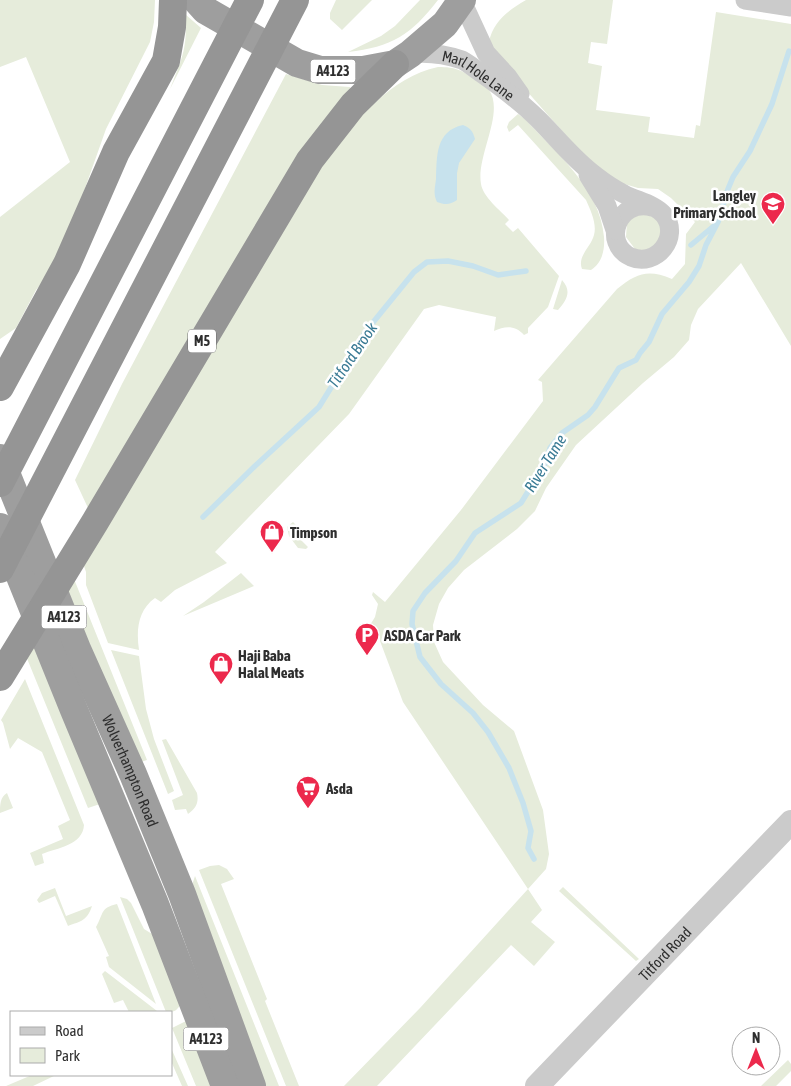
<svg xmlns="http://www.w3.org/2000/svg" width="791" height="1086" viewBox="0 0 791 1086" font-family="'Asap Condensed',sans-serif">
	<style>
		.green { fill: #e6ecdb }
		.water { fill: #c7e2ed }
		.lines { fill: none; stroke-linecap: round; stroke-linejoin: round }
		.stream { stroke: #c7e2ed; stroke-width: 5.5 }
		.minor { stroke: #cbcbcb; stroke-width: 19 }
		.tertiary { stroke: #cbcbcb; stroke-width: 24 }
		.trunk { stroke: #9e9e9e; stroke-width: 28 }
		.motorway { stroke: #959595; stroke-width: 28 }
		.labels { text-anchor: middle; dominant-baseline: central; stroke-width: 5; stroke-linejoin: round; paint-order: stroke }
		.shield { fill: #fff; stroke: #6d6d6d; stroke-width: 1 }
		.shield-label { font-size: 14px; font-weight: bold; fill: #2e2e2e }
		.street-label { font-size: 15px; fill: #2e2e2e; stroke: #fff }
		.poi-label { font-size: 15px; font-weight: bold; fill: #2e2e2e; stroke: #fff; text-anchor: start }
		.water-label { font-size: 16px; font-style: italic; fill: #397a94; stroke: #fff }
	</style>
	<rect width="100%" height="100%" fill="#fff"/>
	<path class="green" d="M0,0h155l-1,22 -4,20 -44,87 -40,113 -16,31 -14,17 -20,38 -16,11v-122l70,-55 -44,-105 -26,10z
		M336,0h36l-30,30 -12,-11v-6z
		M420,0h18c-27,35 -46,47 -90,52l33,-16 14,-10z
		M526,0h87l-6,44 -16,-2 -3,21 14,3 -6,44 54,7 -2,15 46,6 2,-13 4,1 16,-114 75,12v322l-50,-83 -43,46 -7,16 -2,15 -15,17 -31,26 -67,62 -30,43 -11,23 -18,18 -53,41 -16,18 -9,16 -6,21 1,17 9,20 40,43 31,26 29,79 6,44 -3,15 -18,20 14,21 -11,12 24,20 -21,24 -23,-21 -134,141h-33l76,-78 108,-119 -125,-187 -23,-61v-5l-15,-1 2,-5 8,-13 3,-13 -6,-9 1,-3 12,10 76,-92 82,-109 -1,-19 -4,-2 79,-91c20,-16 31,-20 55,-10l13,-15 1,-30 9,-12 -24,-24 -13,-9 -20,-1 -17,-5 -28,-17 -91,-103 -13,-21c4,-21 20,-32 37,-42z
		M185,14l16,14 -31,61c12,-30 18,-42 15,-75z
		M438,67c18,0 24,3 39,14 4,2 9,5 12,9 16,23 -13,66 -8,94 2,13 19,26 28,36l-4,4 8,8 5,-4 41,48 -11,31 -20,21v5l-4,2c-9,-10 -19,-9 -30,-4l2,-14 -57,-12 -15,4 -75,105 -134,138 12,11 -52,27 -14,12 -6,-4c-17,12 -19,32 -16,52l-31,-7 -22,-58v-13l-3,-9 243,-407c31,-35 64,-79 112,-89z
		M286,74l36,11 28,2 2,4 -264,417 -13,-28 47,-96z
		M518,114l7,5c31,34 75,69 79,118 1,13 -2,26 -13,33l-9,-1c-5,-13 9,-22 12,-34 3,-11 -3,-24 -8,-35l-68,-75 -9,7 -2,-5 2,-5z
		M637,212l23,7 2,23 -18,9 -9,-2 -9,-12 1,-15z
		M562,280c10,11 5,20 -4,30l-5,-1z
		M293,522l10,10 -5,5 10,10 -2,2 -8,-1 -9,-12 -2,-9z
		M241,573l13,13 -71,30 21,-14z
		M74,579l73,181 -9,3 -73,-170z
		M36,640l67,163 -15,5 -62,-152z
		M111,650l28,6 7,53 8,30 20,52 -6,3z
		M25,679l59,146c-1,20 -27,23 -42,29l2,9 -9,3 -5,-13 33,-14 -5,-13 12,-6 -28,-68 -24,-14 -8,11 -7,-26 -2,-3z
		M166,739l31,54c2,10 -1,15 -9,21l-2,-5 -11,1 -3,-10 11,-5 -21,-55z
		M7,793l6,15 -13,5c0,-8 0,-16 7,-20z
		M219,865l8,4 7,10 -13,5 46,115 -2,2 34,85h-13l-87,-216 11,-4z
		M195,876l84,210h-17l-69,-195v-9z
		M563,887l76,72 -3,2 -77,-70z
		M55,888l11,28 26,-10c-5,15 -11,15 -24,20l-13,-30 -16,7 -2,-3 5,-7z
		M120,897l7,2 4,4 13,26 13,8 25,65c-5,9 -7,10 -16,10z
		M117,904l39,100 -47,-37 -3,-10 3,-1 -13,-29c8,-14 4,-19 21,-23z
		M105,971l52,40v1h-28l-6,-12 -9,3 -12,-29z
		M186,1021l28,65h-18l-24,-58z
		M171,1048l17,38h-6l-11,-25z
		M788,1060l3,4v7l-15,15h-15z
		M32,1075h24l-23,11h-27z"/>
	<path class="water" d="M463,125c8,3 10,7 12,14l-16,24 -2,10v27c-7,5 -12,5 -20,2 -4,-8 -2,-14 -1,-23 1,-22 -1,-48 27,-54z"/>
	<g class="lines">
		<path class="stream" d="M691,245l24,-20
			M203,517l52,-51 64,-59 47,-76 48,-59 13,-10 21,-1 25,5 25,9 28,-4
			M534,859l-6,-11 3,-17 -8,-28 -14,-35 -21,-36 -15,-19 -32,-29 -21,-27 -8,-33 1,-13 12,-18 31,-32 19,-28 46,-30 24,-39 5,-16 12,-15 26,-18 7,-8 24,-39 17,-8 4,-7 9,-11 13,-28 27,-32 10,-16 7,-21 12,-23 10,-33 5,-12 17,-26 22,-47 17,-53"/>
		<g class="minor">
			<path d="M745,0l46,7"/>
			<path d="M462,1l24,52 22,24 12,17"/>
			<path id="s1" d="M410,54c18,-2 34,0 52,6 6,3 13,9 19,13 20,14 41,30 58,47 19,19 35,40 57,56 9,7 18,13 28,18 13,7 31,10 40,21 17,22 -8,53 -33,42 -30,-14 -13,-59 21,-50"/>
			<path d="M588,175l19,31 8,24"/>
		</g>
		<path class="tertiary" id="s2" d="M537,1086l254,-264"/>
		<g class="trunk">
			<path d="M196,0l9,10 92,53 23,7h43l32,-6 15,-10 35,-30 17,-24"/>
			<path id="s3" d="M0,458l77,191 56,125 49,120 70,192"/>
			<path d="M0,527l74,183 81,194 70,182"/>
		</g>
		<path class="motorway" d="M0,387l67,-123 49,-112 50,-91 6,-34 1,-27
			M0,483l250,-483
			M0,569l295,-569
			M0,677l95,-155 215,-362 43,-55 42,-41"/>
	</g>
	<defs>
		<symbol id="school-pin" viewBox="-11 -11 22 30"><path d="M0 17L-7.5 6A9.5 9.5 0 1 1 7.5 6Z" fill="#ec294c" stroke="#fff"/><path d="M0-5L7-2L0 1L-7-2ZM-4 1L0 2.5L4 1V4Q0 6-4 4Z" fill="#fff"/></symbol>
		<symbol id="shop-pin" viewBox="-11 -11 22 30"><path d="M0 17L-7.5 6A9.5 9.5 0 1 1 7.5 6Z" fill="#ec294c" stroke="#fff"/><path d="M-5-2.5h2.3a2.7 3.5 0 0 1 5.4 0H5L5.5 6h-11ZM-1.5-2.5h3a1.5 2.3 0 0 0-3 0Z" fill="#fff"/></symbol>
		<symbol id="parking-pin" viewBox="-11 -11 22 30"><path d="M0 17L-7.5 6A9.5 9.5 0 1 1 7.5 6Z" fill="#ec294c" stroke="#fff"/><path d="M-3.5-5.5H1a3.5 3.5 0 0 1 0 7H-1V5.5H-3.5ZM-1-3.4V-.6H.8a1.4 1.4 0 0 0 0-2.8Z" fill="#fff"/></symbol>
		<symbol id="supermarket-pin" viewBox="-11 -11 22 30"><path d="M0 17L-7.5 6A9.5 9.5 0 1 1 7.5 6Z" fill="#ec294c" stroke="#fff"/><path d="M-6-5.5h2.5l.6 2H6L4.5 2H-2.5L-4.4-4H-6ZM-1.5 3.2a1.3 1.3 0 1 0 .1 0ZM3 3.2a1.3 1.3 0 1 0 .1 0Z" fill="#fff"/></symbol>
	</defs>
	<g fill-rule="evenodd">
		<use href="#school-pin" x="759" y="190" width="28" height="38"/>
		<use href="#shop-pin" x="258" y="518" width="28" height="38"/>
		<use href="#parking-pin" x="353" y="621" width="28" height="38"/>
		<use href="#shop-pin" x="207" y="650" width="28" height="38"/>
		<use href="#supermarket-pin" x="294" y="774" width="28" height="38"/>
	</g>
	<g class="labels">
		<g class="shield">
			<rect x="310.5" y="59.5" width="45" height="23" rx="4"/>
			<rect x="188" y="329.5" width="28" height="23" rx="4"/>
			<rect x="41.5" y="605.5" width="45" height="23" rx="4"/>
			<rect x="183.5" y="1027.5" width="45" height="23" rx="4"/>
		</g>
		<g class="shield-label">
			<text x="333" y="71">A4123</text>
			<text x="202" y="341">M5</text>
			<text x="64" y="617">A4123</text>
			<text x="206" y="1039">A4123</text>
		</g>
		<g class="street-label">
			<text stroke="none"><textPath href="#s1" startOffset="74">Marl Hole Lane</textPath></text>
			<text stroke="none"><textPath href="#s3" startOffset="339">Wolverhampton Road</textPath></text>
			<text stroke="none"><textPath href="#s2" startOffset="184">Titford Road</textPath></text>
		</g>
		<g class="poi-label">
			<text x="756" y="195" text-anchor="end">Langley<tspan x="756" dy="17">Primary School</tspan></text>
			<text x="290" y="532">Timpson</text>
			<text x="384" y="635">ASDA Car Park</text>
			<text x="238" y="655">Haji Baba<tspan x="238" dy="17">Halal Meats</tspan></text>
			<text x="326" y="788">Asda</text>
		</g>
		<g class="water-label">
			<text transform="translate(352 355) rotate(-56)">Titford Brook</text>
			<text transform="translate(545 463) rotate(-58)">River Tame</text>
		</g>
	</g>
	<rect x="10" y="1011" width="162" height="65" fill="#ffffff" stroke="#ababab"/>
	<rect x="20" y="1027" width="25" height="8" fill="#cbcbcb" stroke="#ababab"/>
	<text x="55" y="1036" font-size="15" fill="#2e2e2e">Road</text>
	<rect x="20" y="1048" width="25" height="15" fill="#e6ecdb" stroke="#ababab"/>
	<text x="55" y="1061" font-size="15" fill="#2e2e2e">Park</text>
	<g transform="translate(756 1051)"><circle r="24" fill="#ffffff" stroke="#ababab"/>
	<path d="M0-4L9 19L0 12L-9 19Z" fill="#ec294c"/>
	<text y="-8" font-size="14" font-weight="bold" text-anchor="middle" fill="#2e2e2e">N</text>
	</g>
</svg>
